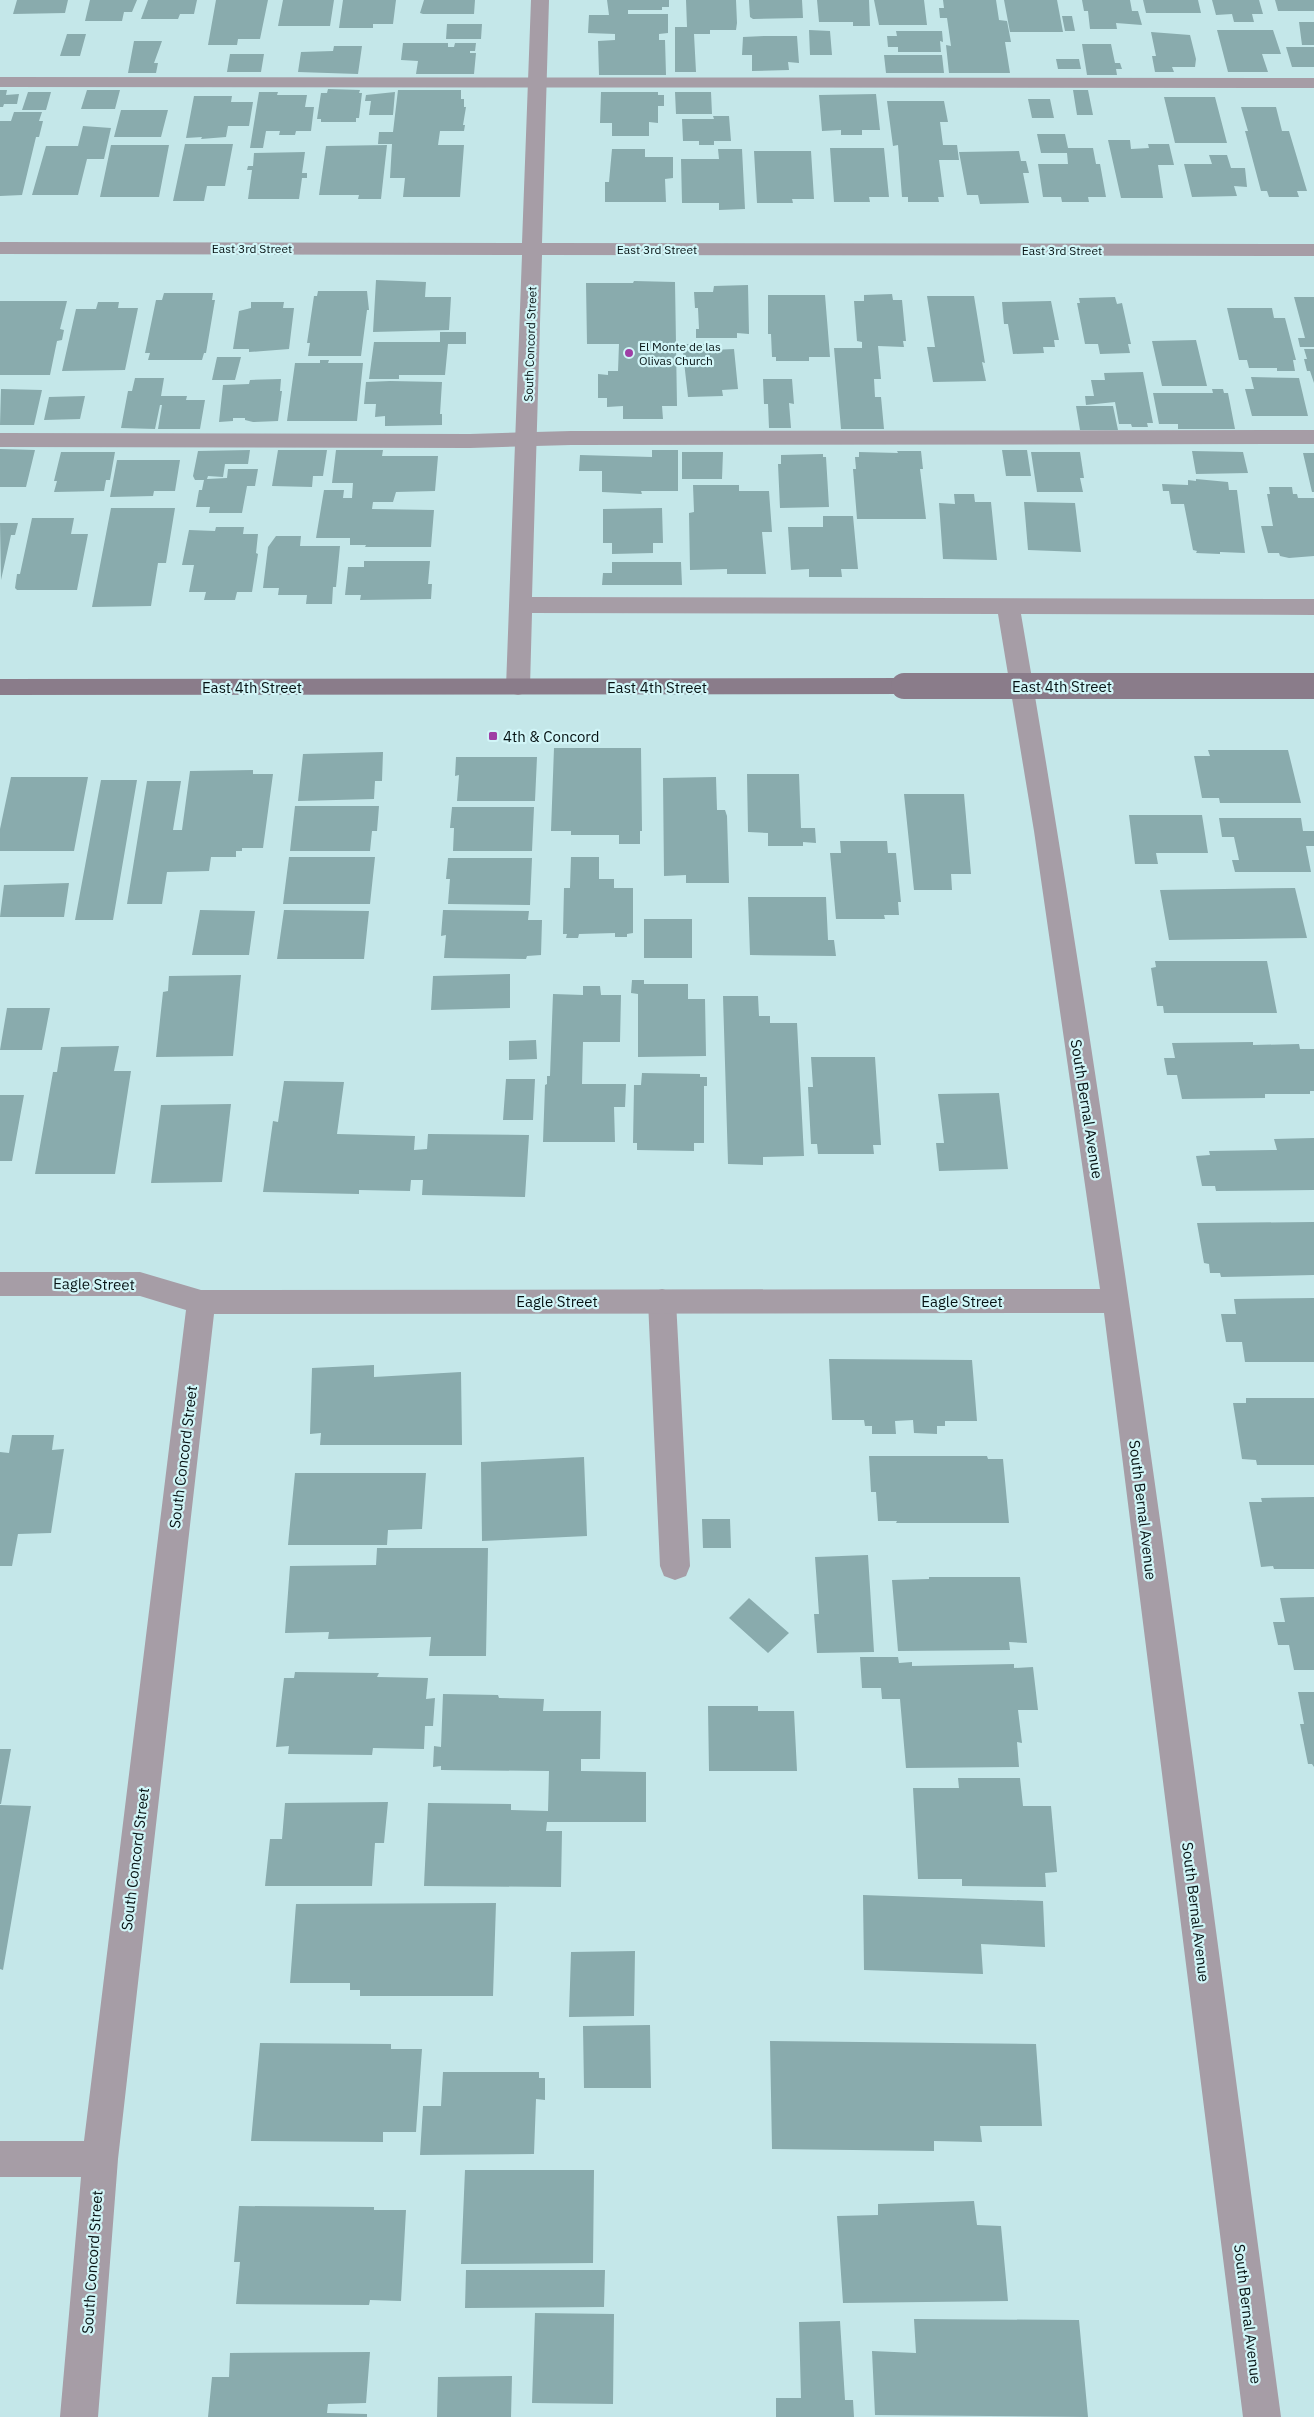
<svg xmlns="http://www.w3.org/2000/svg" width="1314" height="2417" viewBox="0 0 1314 2417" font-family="'IBM Plex Sans',sans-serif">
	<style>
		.building { fill: #89abad }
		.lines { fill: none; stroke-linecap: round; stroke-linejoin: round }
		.lane { fill: #a69da6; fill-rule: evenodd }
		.street { fill: #a69da6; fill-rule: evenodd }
		.secondary { fill: #8a7c8a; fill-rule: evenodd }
		.secondary-bridge { stroke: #8a7c8a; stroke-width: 26 }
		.poi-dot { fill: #9f3ea5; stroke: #d1f5f7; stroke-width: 2 }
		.labels { text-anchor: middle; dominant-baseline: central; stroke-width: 4.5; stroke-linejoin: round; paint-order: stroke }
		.far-street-label { font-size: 12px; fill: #061213; stroke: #d1f5f7 }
		.far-poi-label { font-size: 12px; fill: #061213; stroke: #d1f5f7; text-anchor: start }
		.street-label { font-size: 15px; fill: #061213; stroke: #d1f5f7 }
		.poi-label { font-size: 15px; fill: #061213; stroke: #d1f5f7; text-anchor: start }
	</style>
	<rect width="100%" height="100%" fill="#c4e7e9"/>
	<path class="building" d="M17,0h51l-3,13 -52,1z
		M90,0h47l-5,12h-8l-2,9h-37z
		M148,0h49l-3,14h-14l-2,5h-37z
		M216,0h52l-8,39h-22l-1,6h-29z
		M283,0h51l-4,26h-52z
		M343,0h53l-3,24h-20v4h-34z
		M424,0h51l-1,14h-51l-3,-1z
		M607,0h62v7h-7v3h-34v4h40v19l-9,1v6h6l1,35h-67l-1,-34 17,-1v-6l-27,-1 1,-18h20z
		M686,0h50l1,23 -1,7h-26v4h-16l2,38h-21v-45h12z
		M749,0h53l1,18 -50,1 -3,-2z
		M817,0h52l1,26h-17v-4h-34z
		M874,0h50l3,25h-48z
		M943,0h53l3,20 8,1 4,21h-6l5,31h-61l-3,-28 5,1 -4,-28h-7l-1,-10h5z
		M1004,0h53l6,32h-53z
		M1082,0h48l2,11h6l4,14 -26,-2 1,6h-27l-2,-18h-4z
		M1143,0h55l3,13h-55z
		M1212,0h47l4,14h-11l2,8h-20l-2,-8 -16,1z
		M1275,0h39v11h-36z
		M1062,16h10l3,15h-10z
		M1299,22h15v23h-12z
		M447,24h35l-1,15h-35z
		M809,30l21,1 2,24h-22z
		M1217,30h56l8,24h-19l6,18h-40z
		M896,31h46l1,11 -3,-1 1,11h-43v-5h-10l-1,-11h10z
		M1151,32l39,3 6,24 -1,8h-23l2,5h-19l-3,-16h4z
		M67,34h19l-6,22h-20z
		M764,36h33l2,27 -11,-1 1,8 -37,1v-16h-10l1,-18z
		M134,41h28l-8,22h4l-2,10h-28z
		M403,43h45v4h6l1,-4h21l-1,8h-5v2h6l-2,21h-58l2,-13 -17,-1z
		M1082,44h29l4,19h5l2,6h-6l1,6h-30z
		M334,46h28l-4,28 -60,-2 3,-20 32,-1z
		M1286,47h28v20h-22z
		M230,54h34l-3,18h-34z
		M884,55h58l2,18h-58z
		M1056,59h23l2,10h-23z
		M328,89l32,1 -1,3h3l-3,25h-3v4h-35v-3h-4l4,-26h6z
		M0,90h7l-1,5 13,-1 -2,10h-13l-1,3h-3z
		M87,90h33l-5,19h-34z
		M398,90h63v9h3v8h2l-3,18h2l-1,6h-24l-2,14h26l-4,52h-57l2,-19h-15l2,-34h-14l1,-12h14z
		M1073,90h15l5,25h-16z
		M28,92h23l-5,18h-24z
		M259,92h19l-1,3h30l-2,12h9l-3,24h-15l-1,4h-16l1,-4h-14l-3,17h-13z
		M395,92l-2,23h-24l2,-14h-6l1,-6z
		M601,92h57v3h6v11h-6v17l-9,-1v14h-37v-13h-12z
		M675,92h36l1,22h-36z
		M876,94l4,36h-18v5h-21v-5l-19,1 -3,-36z
		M194,96h38l-1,6h22l-4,24h-21l-2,11 -25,2 1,-2 -16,1z
		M1164,97h51l12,46h-52z
		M1028,99h22l4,19h-22z
		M887,101h57l4,21h-8l3,23h14l2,15h-20l5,37h-6l1,5h-31v-5h-6l-4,-52 -5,1z
		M1241,107h35l6,24h7l18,60h-10l2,6h-30l-2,-6h-6l-16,-60h3z
		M121,110h47l-7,27h-47z
		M14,112h28l-3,9h4l-4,16h-3l-14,58 -22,1v-75h11z
		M713,116h16l2,25h-17v4h-15v-4h-16l-1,-22h32z
		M83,126l28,2 -7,31h-17l-9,36h-46l14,-49h32z
		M1037,134h28l3,14h25l3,16h4l6,33h-18l1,5h-27l-1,-5h-18l-5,-33h30l-1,-11h-26z
		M1108,140h22l1,9 18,-1 -1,-4h21l5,21h-16l5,33h-42z
		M185,144h48l-8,42h-18l-3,15h-31z
		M111,145h58l-10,52h-59z
		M387,145l-6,54h-23l1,-4h-40l7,-49z
		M830,148h54l5,49h-20l1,5h-36z
		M612,149h33v8h28v21l-8,1 1,23h-61v-20h4z
		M718,149h24l3,60 -26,1v-7h-37l-1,-44h38z
		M754,151h57l3,48h-22l1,4h-36z
		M1019,151l2,10h5l3,12h-6l6,30 -49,1 -2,-9h-11l-8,-43z
		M305,152l-3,21h5v5h-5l-3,21h-51l4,-29h-5l1,-4h5l1,-13z
		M1209,155h18l4,13h14l2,19 -13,-1 3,10 -45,1 -8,-33h28z
		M376,280l50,2 -1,15h26l-2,33 -76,2z
		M634,281l41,1 2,124h-15l1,13h-40v-13l-16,1v-9h-9v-24l10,1v-4h10l1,-27h-32l-1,-61h47z
		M748,285l1,49 -12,-1v5h-41v-9h3l-1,-21h-3l-1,-16h19l1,-6z
		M318,291h49l2,19h-2l-6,46h-53l2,-13h-3l7,-47h3z
		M164,293h49l-1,7h3l-9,53h-2l-2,7h-54l2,-7h-5l11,-53h6z
		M892,294l1,6h9l4,41h-3l1,6 -26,-1 3,33h-7l1,18h6l3,32h-43l-7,-81h28v-6l-5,-1 -3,-40h10v-6z
		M768,295h57l5,62h-21v4h-33v-4h-4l-1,-23h-3z
		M927,296h47l11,67 -3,-1 4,19 -53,1 -6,-35h8z
		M1115,297l2,7 5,-1 9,41h-3l2,9 -30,1 -2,-10h-13l-8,-41h3l-1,-5z
		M1294,297h20v50h-14l-2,-9h7z
		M0,301h67l-7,28 4,1 -2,10 -5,1 -7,34h-50z
		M1051,301l8,39h-5l1,7h-12l1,6 -31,1 -5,-30h-4l-2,-22z
		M98,302h21l-1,6h20l-13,62 -63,1 14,-62h20z
		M251,302h33l-1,6h11l-5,41 -40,3v-3h-16l6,-38 12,-3z
		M1227,308h45l2,10h11l11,42h-3l2,11h-18v-3h-28l-2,-8h-8z
		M440,332h26v12h-18l-3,31h-46v4h-30l5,-37h66z
		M1196,340l11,46h-45l-10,-45z
		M682,344h29l1,6 22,-1 4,40 -16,1 1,6 -35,1z
		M1304,349h10v34l-4,-12h-3l-3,-12h3z
		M217,357h24l-6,23h-23z
		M320,360h9l-1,3h35l-6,58h-70l8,-58h25z
		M1143,372l10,51h-6l1,4h-16l-1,-3h-12l-4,-22 -29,3 -1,-9h9l-3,-16h14l-1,-7z
		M1251,377l48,1 9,38h-56l-7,-27h9z
		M135,378h29l-3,18h26l-1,4h19l-5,29h-42l4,-24h-2l-5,24 -34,-1 7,-37h4z
		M281,379l-1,12h2l-4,30 -25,1 -8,-2v-2h-12v3l-14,1 4,-37 26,-1 1,-4z
		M763,379h29l2,25 -5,-1 2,25h-22l-1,-24h-4z
		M390,381l52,1 -2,32h2v11l-57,1v-10l-10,1 1,-13h-12l2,-22z
		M1,389l41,1 -8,35h-34z
		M1212,389h11l1,4h4l7,36h-57v-5h-19l-6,-31h60z
		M85,396l-5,23 -36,1 5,-23z
		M1076,406h37l5,24h-38z
		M0,449l35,1 -9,37h-26z
		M250,450l-2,14h-23l-2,13 -15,-1 -1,3 20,-1 1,-9h30l-3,17h-8l-5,27h-33l1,-6h-14l3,-17h3l2,-10h-9l-2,-4 5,-25z
		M278,450h49l-4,26h-10l-1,11 -40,-1z
		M336,450h47l-1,6h56l-3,35 -39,1 -3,10h-20l-1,7 62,1 -3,37h-66l1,-2h-16v-7h-34l8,-48h20l-1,8h9l1,-15h-21z
		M652,450h26v41h-37l1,3 -40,-2v-21h-23l1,-16 72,2z
		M1002,450h25l4,26h-25z
		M897,451h24l2,18h-3l6,50h-69l-4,-50h3l-1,-12h4v-5l39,1z
		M1192,451l51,1 5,21 -52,1z
		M61,452h54l-5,28h-4l-2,11 -50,1 3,-11h-3z
		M682,452h41l-1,27h-40z
		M1031,452h49l4,26h-4l3,14h-46z
		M1303,453h11v39h-2z
		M823,454v3h3l3,50 -49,1 -2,-44h3v-9z
		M117,460h63l-5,31h-21l-1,5 -43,1z
		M1196,479l32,3 1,8h8l8,63 -25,-1v2l-24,-1 1,-2 -4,-1 -9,-46h-13l-2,-13h-6l-1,-7 26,1v-5l8,1z
		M693,485h46v6h30l3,41h-10l4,42h-39v-5l-37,1 -1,-57 5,-1z
		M1269,487h23l1,7h4l1,4h16v58l-25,2 -9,-2 -1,-3h-11l-7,-27h12l-6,-32h3z
		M954,494h20l1,8h16l6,58 -54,-1 -4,-56 16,1z
		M1024,502l51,1 6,49 -53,-2z
		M111,508h64l-9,55h-8l-7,43 -59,1z
		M662,508l1,35h-10v10l-41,1v-11h-9v-34z
		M823,516h30l5,53h-17l1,8h-33v-8l-18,1 -3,-43h35z
		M32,518h42l-3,16h17l-11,56h-60l-2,-2 2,-14h3z
		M0,523h18l-3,12h-4l-10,45z
		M216,527h28l-1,7h15l-2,19 2,1 -6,38h-15l-2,8h-31l2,-8h-17l5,-27h-12l7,-35 26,1z
		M276,536h25l-1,10h40l-4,41h-3l-1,17h-26l1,-9h-29l1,-7h-16l5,-41z
		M364,561h66l-2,23h4l-1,15 -71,1 1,-5h-16l3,-28h16z
		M612,562h69l1,23h-80l1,-12h9z
		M554,748h87l1,83h-2v13h-21v-9h-48v-4h-20z
		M1208,750h80l13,53h-81l-1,-5h-17l-8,-42h16z
		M383,752l-1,29h-7l-1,18 -76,2 5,-47z
		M456,757h81l-2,44h-78l2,-26 -4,1z
		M253,770v4h20l-10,74h-21v3h-6v6h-25l-2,14 -42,1 -5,32h-35l20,-123h34l-8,49h9l8,-59z
		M747,774h52l2,54h14l1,15 -13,-1v4h-35v-13l-20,-1z
		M11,777h77l-14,74h-74v-22z
		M716,777l1,33h8l2,6 2,67h-43v-8l-22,1 -1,-98z
		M101,780h36l-24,140h-38z
		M904,794h60l7,80h-20l1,16h-38z
		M295,806h84l-2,25h-5l-2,20h-80z
		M452,807h82l-2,44h-79l1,-23h-4z
		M1129,815h73l6,38h-52l2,11h-23z
		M1219,818h82l2,13h11v15h-8l5,26h-76l-3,-12h7l-5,-23h-12z
		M840,841h47l1,12h8l5,49h-3l1,13h-15l1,4h-49l-6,-66h11z
		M289,857h86l-5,47h-87z
		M571,857h28v22h15v9h19v45l-6,1v3h-12v-4l-36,1 -1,4h-12l1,-4h-4l1,-46h6z
		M448,858h84l-2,47 -82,-1 2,-25h-4z
		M69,883l-5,34h-64l4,-32z
		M1295,888l12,50 -138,2 -9,-50z
		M748,897h78l2,43h6l2,16 -86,-1z
		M200,910l55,1 -6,44h-57z
		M284,910l85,1 -5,48h-87z
		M443,910l86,1 -1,9h14l-1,35 -14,1 -1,3 -82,-1 2,-23 -5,1z
		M644,919h48v39h-48z
		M1155,961h112l10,52h-113l-1,-7h-6l-6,-38 5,-1z
		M510,974v34l-79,2 2,-34z
		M241,975l-8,81 -77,1 7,-65 5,-1 1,-15z
		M632,980h12v4h44v15h17l1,57 -68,1v-63l-7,-1z
		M583,986h17l1,9h20l-1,47h-37l-1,42h44l-1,23h-11l1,35h-72l2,-57 2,-1v-8h3l3,-82 30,1z
		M723,996h35l1,20h11v7h27l7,133 -41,1v8l-35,-1z
		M7,1008h43l-8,42h-42z
		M536,1040l1,19 -28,1v-19z
		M1253,1042v3l46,-1 1,5h14v42h-4v3h-45v4l-83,1 -5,-24h-10l-3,-17h11l-3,-15z
		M119,1046l-5,25h17l-16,103h-80l18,-102h4l4,-25z
		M811,1057h64l6,88h-8l1,9h-56l-1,-10h-6l-3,-57h5z
		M642,1073l58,1v3h7v9h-3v57h-10v8l-57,-1v-7h-4l1,-58h7z
		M506,1079h29l-2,41h-30z
		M284,1081l60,1 -7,52 78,2 -1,14 13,-1 1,-15 101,1 -4,62 -103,-2 1,-15h-12l-1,11 -51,-1v4l-96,-2 10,-71 5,1z
		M999,1093l9,76 -69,2 -3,-28h8l-6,-49z
		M0,1095h24l-12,66h-12z
		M231,1104l-9,78 -71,1 10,-78z
		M1314,1138v52l-98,1 -1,-5h-13l-6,-30 14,-1 -1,-4 68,-1 -3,-11z
		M1314,1222v53l-93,2 -1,-4h-10l-1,-9 -5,-1 -7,-40z
		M1314,1298v64h-69l-3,-20h-16l-5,-28h15l-2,-15z
		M829,1359l143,1 5,61h-32v5h-8v8l-23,-1 -1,-13 -18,1 1,13h-24v-8h-7l-1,-6h-32z
		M374,1365v12l87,-5 1,73h-142l1,-12 -11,1 2,-66z
		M1246,1398h68v67h-57l-1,-5 -14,-1 -9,-56h13z
		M12,1435h42l-2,15 12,-1 -13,84 -33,1 -6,32h-12v-114l9,1z
		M869,1456h118l1,3h15l6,64h-113l1,-2h-19l-2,-29h-5z
		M584,1457l3,79 -105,5 -1,-79z
		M295,1473h131l-4,56 -34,1 -1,15h-99z
		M1314,1497v72h-40l-1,-3 -12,1 -12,-65h13l-1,-4z
		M702,1519h28l1,29h-28z
		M377,1548h111l-2,108h-57l2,-19 -103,2 1,-7 -44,1 5,-67 86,-1z
		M868,1555l6,97 -57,1 -3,-39h5l-4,-57z
		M929,1577h91l7,66 -18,-1 1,8 -112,1 -6,-71 37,-1z
		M1314,1597v73h-20l-5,-25h-11l-5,-23h12l-5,-24z
		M749,1598l40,35 -21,20 -39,-35z
		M860,1657h38l1,6 13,-1v4l102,-2v4l19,-1 5,43h-20l4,33 -5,-1 2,25 -113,1 -6,-69h-18l-1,-11h-19z
		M295,1672l84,1 -2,4 51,1 -2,21 9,-1 -2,28h-8l-1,23 -51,-1 -1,7 -84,-1 1,-8 -13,1 8,-69h10z
		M1298,1692h16v75l-2,-3h-4l-8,-40h4z
		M443,1694l55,1 1,3 45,1 -1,12h58l-1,48h-19v12l65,1v50h-99l-1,9h16l-1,56 -137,-1 4,-83 83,1v6l37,1 1,-40 -108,-1v-4l-8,1 1,-21 7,1z
		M708,1706h50v5h36l3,60h-88z
		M0,1749h11l-10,55h-1z
		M958,1778h62l3,28h28l6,66 -12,1 1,14 -84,-1v-7h-44l-5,-91h46z
		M388,1802l-4,41h-9l-3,43h-107l5,-47h12l3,-36z
		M0,1805l31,1 -28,164 -3,-1z
		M863,1895l180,6 2,46 -64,-3 2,30 -119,-4z
		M496,1903l-3,93h-133v-6h-10v-7h-60l6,-79z
		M635,1951l-1,65 -65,1 2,-65z
		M650,2025l1,63h-67l-1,-62z
		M770,2041l266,3 6,82h-62l2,16 -48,-1v10l-162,-2z
		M260,2043l131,1v5h31l-6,83h-33v10l-132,-1z
		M443,2072h96v6h6v22l-9,-1 -2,55 -114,1 3,-49h18z
		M465,2170h129l-1,93 -132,1z
		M974,2201l3,24 24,1 7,75 -165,2 -6,-87 41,-1v-11z
		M239,2206l135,1v3h32l-5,91 -31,-1 -1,5 -133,-1 4,-42h-6z
		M466,2270h139l-1,37 -139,1z
		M535,2313l79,1 -1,90 -81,-1z
		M914,2319l165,1 9,97 -213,-2 -3,-64 44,2z
		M840,2321l5,79h8l1,17h-78v-19h25l-2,-76z
		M370,2352l-4,51 -38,1 -1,9 40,1v3h-159l4,-40h17l1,-24z
		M512,2376l-1,41h-74l1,-40z"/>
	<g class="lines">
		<path class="lane" d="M0,77l1314,1v10l-1314,-1z
			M1314,430v14l-743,1 -101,3 -470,-1v-14l470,1 101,-3z
			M662,1289l10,3 4,9 14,265 -4,10 -11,4 -11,-4 -4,-10 -12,-265 4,-9z"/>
		<path class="street" d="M531,0h18l-7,243 772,1v12l-772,-1 -10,342 782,2v16l-293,-1c103,599 179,1201 260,1803h-38l-139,-1104 -890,1 -96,845 -20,258h-38l21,-240h-81v-36h84l102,-831 -46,-14h-140v-24h140l61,18 899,-1 -66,-458 -36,-217 -466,-1 -2,74 -4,6 -8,2 -8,-2 -4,-6 16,-432 -522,-1v-12l522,1z"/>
		<path class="secondary" d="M904,678l8,2 4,6 -4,6 -8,2 -904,1v-16z"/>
		<path class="secondary-bridge" d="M904,686h410"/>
	</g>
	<g class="poi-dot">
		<circle cx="629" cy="353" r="5"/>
		<rect x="488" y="731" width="10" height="10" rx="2.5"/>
	</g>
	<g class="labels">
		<g class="far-street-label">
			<text x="252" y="248">East 3rd Street</text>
			<text x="657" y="249">East 3rd Street</text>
			<text x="1062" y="250">East 3rd Street</text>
			<text transform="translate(530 344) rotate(-88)">South Concord Street</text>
		</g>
		<g class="far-poi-label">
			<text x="639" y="346">El Monte de las<tspan x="639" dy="14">Olivas Church</tspan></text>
		</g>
		<g class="street-label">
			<text x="1062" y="686">East 4th Street</text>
			<text x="252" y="687">East 4th Street</text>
			<text x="657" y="687">East 4th Street</text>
			<text transform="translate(1087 1109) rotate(81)">South Bernal Avenue</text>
			<text transform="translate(94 1284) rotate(1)">Eagle Street</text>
			<text x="557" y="1301">Eagle Street</text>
			<text x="962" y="1301">Eagle Street</text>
			<text transform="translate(183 1457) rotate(-83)">South Concord Street</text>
			<text transform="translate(1143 1510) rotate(83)">South Bernal Avenue</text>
			<text transform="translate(135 1859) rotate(-83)">South Concord Street</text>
			<text transform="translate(1196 1912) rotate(83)">South Bernal Avenue</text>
			<text transform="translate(92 2262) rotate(-86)">South Concord Street</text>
			<text transform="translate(1248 2314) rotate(83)">South Bernal Avenue</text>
		</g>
		<g class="poi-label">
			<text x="503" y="736">4th &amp; Concord</text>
		</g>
	</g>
</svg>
